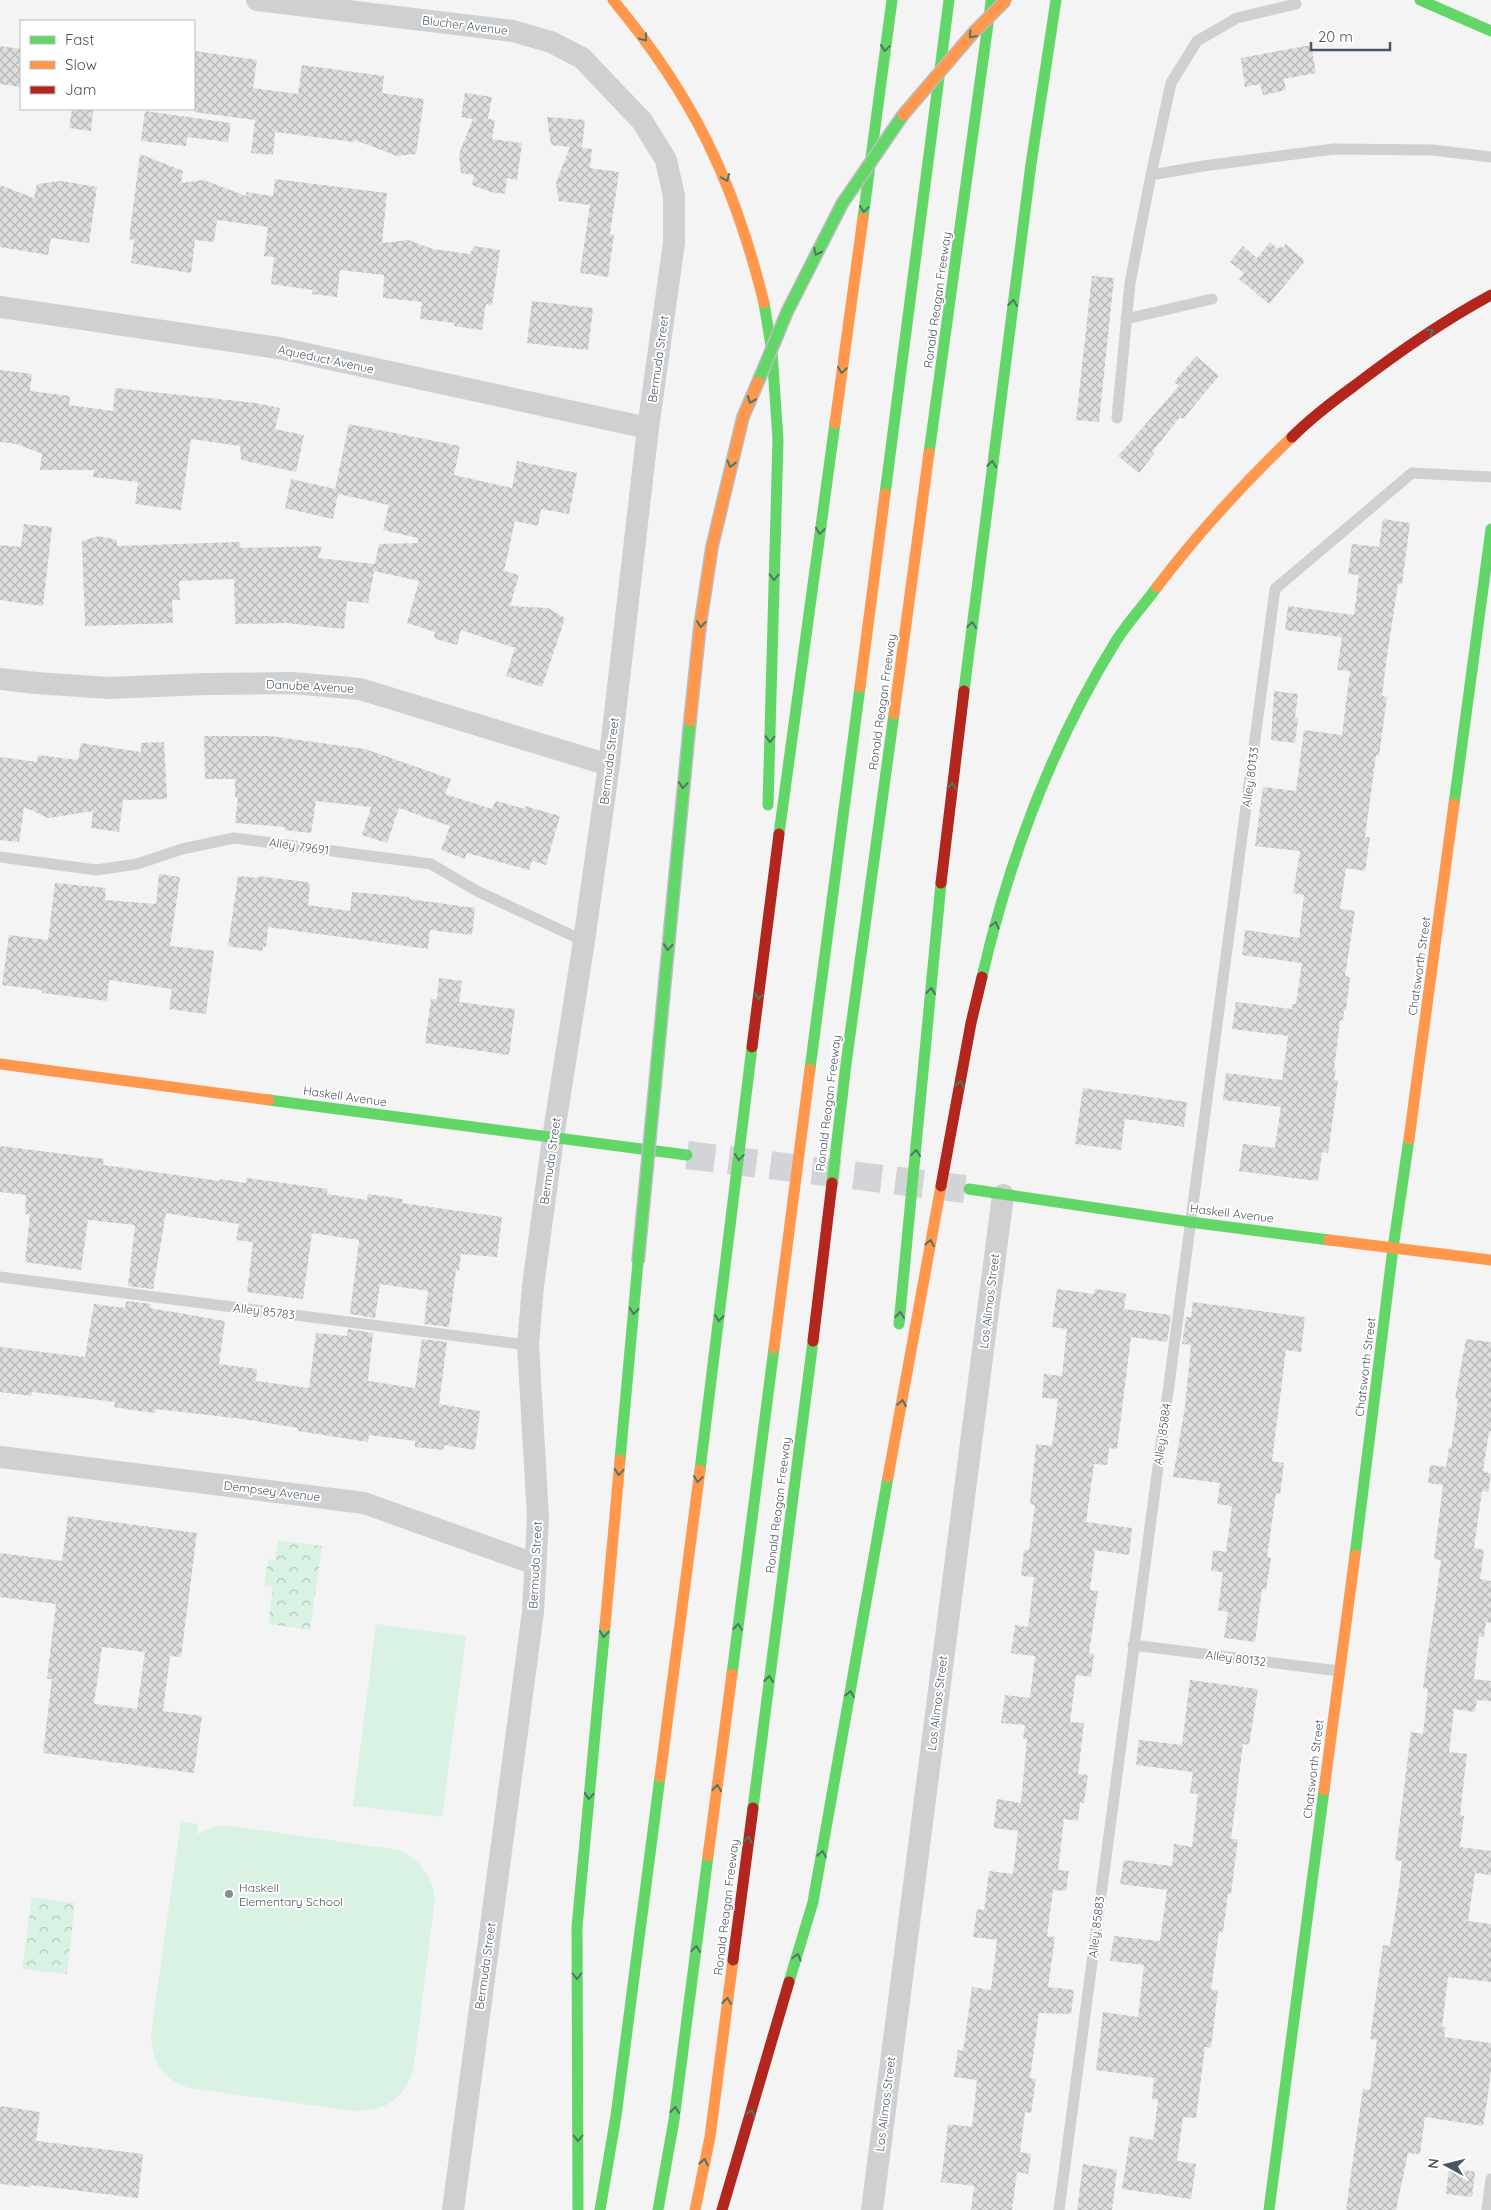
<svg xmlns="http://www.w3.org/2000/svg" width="1491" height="2210" viewBox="0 0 1491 2210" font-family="Quicksand,sans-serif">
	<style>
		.green { fill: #d9f2e3 }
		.park { fill: url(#park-crowns) }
		.building { fill: url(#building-cross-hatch); fill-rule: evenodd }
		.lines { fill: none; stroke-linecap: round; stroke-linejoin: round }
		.secondary-tunnel { stroke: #d2d4d7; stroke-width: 28; stroke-dasharray: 28 14; stroke-linecap: butt }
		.lane { stroke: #ced0d2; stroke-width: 11 }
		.street { stroke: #ced0d2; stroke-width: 22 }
		.fast { stroke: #63d668; stroke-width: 11 }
		.slow { stroke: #ff974d; stroke-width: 11 }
		.jam { stroke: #b3261e; stroke-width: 11 }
		.fast-bridge-casing { stroke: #b9bec3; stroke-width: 14; stroke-linecap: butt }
		.slow-bridge-casing { stroke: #b9bec3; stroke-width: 14; stroke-linecap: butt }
		.fast-bridge { stroke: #63d668; stroke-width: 11 }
		.slow-bridge { stroke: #ff974d; stroke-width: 11 }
		.oneway { stroke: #507663 }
		.poi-dot { fill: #868d94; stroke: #fff; stroke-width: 2 }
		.labels { text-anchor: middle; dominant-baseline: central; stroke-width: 4; stroke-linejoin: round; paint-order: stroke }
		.street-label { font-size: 12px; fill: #4a5661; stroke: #fff }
		.poi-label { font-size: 12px; fill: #4a5661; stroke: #fff; text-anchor: start }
	</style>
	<defs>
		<pattern id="park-crowns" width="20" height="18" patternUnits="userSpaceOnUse" patternTransform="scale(1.25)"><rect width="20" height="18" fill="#d9f2e3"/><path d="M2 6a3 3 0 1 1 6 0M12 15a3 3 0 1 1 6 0" fill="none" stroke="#b2c7bb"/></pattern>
		<pattern id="building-cross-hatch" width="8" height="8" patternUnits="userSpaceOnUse" patternTransform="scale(1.25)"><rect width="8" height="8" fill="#ddddde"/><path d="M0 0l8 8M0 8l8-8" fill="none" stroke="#b5b6b7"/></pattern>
	</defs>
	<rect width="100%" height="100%" fill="#f4f4f4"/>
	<path class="green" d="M376,1624l90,12 -24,181 -89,-11z
		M181,1821l17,3 -1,10 18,-8h16l168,24c22,11 32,24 36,48l-21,167c-7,34 -28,46 -61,46l-164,-23c-27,-9 -37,-25 -38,-54z"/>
	<path class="park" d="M278,1540l44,6 -12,84 -42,-6 5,-37 -9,-1 4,-27 7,1z
		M32,1897l43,6 -8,71 -45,-5z"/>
	<path class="building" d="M1311,45l5,28 -32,6 2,11 -23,5 -3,-11 -15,3 -4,-29z
		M0,46l21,3v38l-21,-3z
		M195,51l62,9 -4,28 45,6 4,-29 82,11 -2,17 42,6 -8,55 -19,2 -42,-16 -1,2 -79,-10 -2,23 -22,-2 4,-33 -61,-8z
		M465,93l27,4 -4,22 7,1 -3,19 30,4 -5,37 -10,-2 -2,16 -14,-2 -19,-7 2,-10 -13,-2 -2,-19 14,-35 -12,-2z
		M72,109h21l-2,22 -22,-3z
		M145,111l86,12 -3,19 -41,-5 -1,9 -45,-5z
		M547,117l38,3 -3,28 10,1 -2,19 29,4 -9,62 4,1 -6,42 -28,-4 10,-68 -31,-4 -3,-18 14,-36 -19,-2z
		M140,154l43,17 -2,12 23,-3 42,16v-4l27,4 2,-17 112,14 -5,50 26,-3 25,9 37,5 4,-8 26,4 -8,55 -6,-1 -4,26 -28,-4 1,-3 -35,-4 2,-17 -39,-4 1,-23 -44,-5 -3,27 -25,-3 1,-4 -42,-6 3,-27 -10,-1 4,-29 -51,-7 -3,22 -19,-2 -4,33 -60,-10 3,-23 -5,-1z
		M62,181l35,6 -8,56 -38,-5 -3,17 -48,-8v-62l34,13 3,-14z
		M1270,242l8,7 2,-3 3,2 3,-4 19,17 -36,43 -30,-25 5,-6 -14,-11 13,-16 14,12z
		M1092,276l22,2 -15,144 -23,-2z
		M532,301l61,7 -5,42 -61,-7z
		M1196,356l23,20 -36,43 -3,-2 -28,35 2,2 -15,19 -21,-17 61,-70 -5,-4z
		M0,370l32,4 -2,17 40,5 -1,9 44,6 2,-23 141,15 24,5 -5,21 29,6 -8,37 -55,-12 -1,-14 -49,-7 -10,71 -46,-6 3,-22 -45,-5 1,-7h-54l2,-16 -25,-10 -17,-2z
		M349,424l111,22 -6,29 58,13 5,-27 60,12 -8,41 -28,-5 -3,17 -23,-5 -11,50 15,4 -9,31 38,2 17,10 -23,69 -36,-11 9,-28 -54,-18 -4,15 -21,-6 -2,-2 1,-5 -28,-9 12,-42 -45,-10 -6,32 -21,-2 -3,28 -57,-6 -52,1 -1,-45 -55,2 1,19h-8l1,23 -88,3 -3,-85 17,-5 18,4v6l123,-4v6l82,-2 -4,12 57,6 4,-20 39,-1v-5l-35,-8 6,-25 -51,-11 -5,25 -48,-11 6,-29 44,10z
		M1383,519l27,4 -8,61h-4l-11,72 -5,40 5,1 -8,59 -3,-1 -11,82h5l-5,34 -19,-3 -6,41 15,2 -10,65 5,1 -4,33h-2l-1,11 -3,-1 -6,50h2l-2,10h4l-10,73 -6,-1 -4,29 -79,-10 4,-27 31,4 1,-2 6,-39 -58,-7 3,-27 56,7 6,-44 -56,-7 4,-27 56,7v-5h4l6,-41 -60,-8 3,-25 54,8 5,-43 -11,-2 7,-42 -45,-5 8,-59 33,4 8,-61 38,5 8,-64 -13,-1 5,-33 -57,-7 3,-24 66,9 5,-40 -11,-1 4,-30 27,3z
		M24,524l28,3 -9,79 -43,-6v-55l21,2z
		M1274,691l24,3 -3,23 3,1 -3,25 -24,-3z
		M204,736h66l95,13 86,30 -6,15 47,15 4,-8 29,8v-3l35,10 -14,49 -14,-4 -3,9 -62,-17 -2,6 -24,-9 9,-24 -51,-18 -12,35 -25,-8 9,-28 -55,-6 -5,32 -26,-3v-3l-50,-4 3,-26h-3v-18h-30z
		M164,742l3,57 -44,1 -4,32 -28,-4 2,-17 -45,7 -24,-11 -5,35 -19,-2v-83l37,5 1,-7 40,5 3,-17 60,9v-9z
		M159,874l21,3 -10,69 44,5 -8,63 -37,-5 3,-20 -63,-9 -2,21 -65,-8v-3l-40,-5 7,-50 39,5 7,-57 51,5 -1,12 51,4z
		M238,876l20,2v-2l49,6 3,2 -2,21 42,6 2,-19 57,5v2l66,9 -3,27 -42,-5 -2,19 -160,-22 -2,20 -3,-1v5l-35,-5z
		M439,978l23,3 -3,21 56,7 -6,46 -84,-12 6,-44h6z
		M1083,1088l104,14 -3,25 -59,-8 -4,31 -46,-6z
		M0,1146l104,13 -1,6 117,16v-2l26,4v-5l82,11 -1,5 40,6 1,-6 35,5 -1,4 100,14 -5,40 -36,-3 -2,17 -3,-1 -7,57 -25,-3 4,-33 -48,-7 -5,34 -25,-4 9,-74 -47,-7 -9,66 -56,-7 6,-50 -17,-2 3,-16 -73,-11 -13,76 -25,-3 7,-61 -47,-5 -7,50 -56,-8 5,-48h-5l1,-19 -26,-3z
		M1057,1289l37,5 1,-5 23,3 8,2 -2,15 47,6 -4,27 -36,-5 -14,112 -8,-1 -2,17 -13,-1 -8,58 46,6 -3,27 -34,-5 -5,40 8,1 -9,62 5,1 -3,23 -15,-2 -6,47 14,1 -6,51 10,1 -4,28 -4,-1 -2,19 -14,-2 -6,51 11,1 -3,20 -13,-1 -6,46 8,1 -7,50 26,3 -3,24 -32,-1 -9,65 6,1 -5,34 -6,-1 -5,40 11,2 -3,20 -11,-2 -5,38h-41l3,-24 -33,-4 7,-58 24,3 5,-47 -23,-3 4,-27 5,1 9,-64 19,3 6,-50 -24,-3 4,-28 7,1 5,-39 24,3 5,-43 -24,-3v-5l3,-24 24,4 6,-64h-4l2,-14 -24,-2 4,-28 25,3 5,-42 -24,-3 4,-28 13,2 6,-50 -13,-1 3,-26h5l6,-45 -5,-1 6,-60 16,2 6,-47 -16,-1 2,-24 18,2 5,-47 -15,-2z
		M126,1301l25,3 -1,4 75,13 -6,43 38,5 -1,12 53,7 7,-55 31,3 1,-7 25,4 -5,48 47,7 7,-49 25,3 -8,62 41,7 -5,39 -31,-5v5l-29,-3v-6l-46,-6 -1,7 -70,-11v-3l-55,-9 -87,-10 -1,4 -23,-3 -18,-3 1,-5 -83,-10 -1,4 -31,-4v-45l85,10 9,-53 31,4z
		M1193,1302l112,15 -4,35 -15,-2 -14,111 12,2 -4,31 -4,-1 -9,64 4,1 -5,32 -4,-1 -7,53 -31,-4 4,-26 -10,-2 5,-38 -12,-1 2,-21 13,2 6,-46 -15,-2 3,-21 -47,-6 12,-70 6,-62 -9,-1 4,-27h5z
		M1466,1339l25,3v89h-2l-6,40 8,3 -3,18 -6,-1 -8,57 10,2 -4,29 11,2v42l-5,-1 -2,15 -5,-1 -5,43 17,2v20l-14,-1 -2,12 -21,-3 -5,43 18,2 -7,61 4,1 -4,31 31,4v24l-16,-2 -7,48 23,3v58l-43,-5 -6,50h4l-2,10 47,6v26l-4,33 -4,24 -58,-9 -5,37 -12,-1 -12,57h-50l17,-121 7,1 7,-50 -7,-1 13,-94 7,1 8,-52 4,-33 -7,-1 16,-128 12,2 5,-45 -5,-1 18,-128 -7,-1 9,-74 -15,-2 2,-18 16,2 3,-19 2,1 7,-50h-3z
		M68,1516l129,17 -16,124 -11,-1 -7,55 39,5 -8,57 -151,-20 9,-74h-5l9,-75 -56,-7v-44l62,8zM102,1647l43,5 -8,57 -43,-5z
		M1190,1680l68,9 -9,56 -6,-1 -4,31 -8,64h7l-7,55h-3l-5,38 -4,-1 -8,59h7l-7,58 -6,-1 -9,71 -13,-1 -6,44 19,3 -5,35 -69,-10 8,-53 23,4 5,-40 -6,-1 2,-21 -58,-8 7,-58 35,5 6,-52 -34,-4 4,-25 46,5 7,-51 -47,-6 4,-24 48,6 2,-22 18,3 6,-53 -8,-1 3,-21 -57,-7 3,-25 43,5z
		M0,2106l40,6 -4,29 107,13 -5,44 -107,-13 -1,2 -30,-3z
		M1083,2164l34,6 -5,40h-35z
		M1449,2168l26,4 -3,25 -26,-3z"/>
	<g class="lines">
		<path class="secondary-tunnel" d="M687,1155l278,34"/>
		<path class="lane" d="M1151,175l20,-92 26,-42 40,-23 59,-14
			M1126,319l86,-20
			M1117,418l13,-135 21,-108 52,-9 131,-17 98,1 59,7
			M0,857l96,13 41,-6 45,-15 52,-11 197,26 46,27 107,50
			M0,1277l528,68
			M1133,1645l206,26
			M1059,2210l216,-1621 137,-116 79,4
			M1487,2210l4,-31"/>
		<path class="street" d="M257,0l256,31 38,11 31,16 60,63 24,39 8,36v47l-26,185 -39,337 -25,176 -31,197 -20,148 -5,59 10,172 -5,95 -80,598
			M0,307l279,41 369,80
			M0,679l36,4 73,5 98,-4 86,-1 67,6 249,76
			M0,1457l364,46 171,61
			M872,2210l131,-1015"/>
		<path class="fast" d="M1420,0l71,31
			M863,218l29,-218
			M764,303l8,49 6,88 -10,365
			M929,453l62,-451
			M885,494l64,-494
			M964,691l67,-527 25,-164
			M1454,804l37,-275
			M779,834l56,-411
			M982,977c27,-117 70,-233 134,-336 12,-19 28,-36 41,-54
			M810,1069l50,-382
			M269,1100l418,55
			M832,1183l14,-119 48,-350
			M969,1189l221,33 139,18
			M899,1324l42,-441
			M620,1460l18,-198
			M700,1470l52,-423
			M1355,1555l38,-307 16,-109
			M732,1674l42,-326
			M753,1808l60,-467
			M789,1982l24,-80 75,-425
			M578,2210l-1,-283 28,-301
			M600,2210l16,-94 44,-339
			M658,2210l16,-90 34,-264
			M1269,2210l55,-420"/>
		<path class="slow" d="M613,0c80,96 121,181 151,303
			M835,423l28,-205
			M1157,587c41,-54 86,-103 135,-150
			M860,687l25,-193
			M894,714l35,-261
			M0,1064l269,36
			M1409,1139l45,-335
			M1329,1240l162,20
			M774,1348l36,-279
			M888,1477l53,-291
			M605,1626l15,-166
			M660,1777l40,-307
			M1324,1790l31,-235
			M708,1856l24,-182
			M695,2210l15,-73 23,-177"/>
		<path class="jam" d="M1292,437c19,-19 40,-35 62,-51 43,-33 89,-65 137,-91
			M941,883l23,-192
			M752,1047l27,-213
			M941,1186l30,-163 11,-46
			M813,1341l19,-158
			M733,1960l20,-152
			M722,2210l67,-228"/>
		<defs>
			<path id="fast-bridge" d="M758,382l29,-70 55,-108 61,-89
				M638,1262l52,-541"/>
			<path id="slow-bridge" d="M903,115l71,-83 32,-32
				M690,721l10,-95 12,-79 31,-130 15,-35"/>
		</defs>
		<use href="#fast-bridge" class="fast-bridge-casing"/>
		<use href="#slow-bridge" class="slow-bridge-casing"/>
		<use href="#fast-bridge" class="fast-bridge"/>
		<use href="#slow-bridge" class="slow-bridge"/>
	</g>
	<defs><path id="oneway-chevron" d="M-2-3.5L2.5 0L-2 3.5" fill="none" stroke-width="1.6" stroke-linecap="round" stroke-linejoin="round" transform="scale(1.25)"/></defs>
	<g class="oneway">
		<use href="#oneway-chevron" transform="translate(972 35) rotate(132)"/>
		<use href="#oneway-chevron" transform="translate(644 38) rotate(53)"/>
		<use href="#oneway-chevron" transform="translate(885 48) rotate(98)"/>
		<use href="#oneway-chevron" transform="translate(726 178) rotate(67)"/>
		<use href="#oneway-chevron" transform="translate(864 209) rotate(98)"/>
		<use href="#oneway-chevron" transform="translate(817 252) rotate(117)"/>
		<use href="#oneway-chevron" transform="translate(1013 303) rotate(-83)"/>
		<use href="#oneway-chevron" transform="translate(1430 332) rotate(-33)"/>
		<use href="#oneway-chevron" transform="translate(842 370) rotate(98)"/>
		<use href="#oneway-chevron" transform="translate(751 400) rotate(113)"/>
		<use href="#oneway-chevron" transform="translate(731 464) rotate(104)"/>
		<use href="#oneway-chevron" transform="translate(992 464) rotate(-83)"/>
		<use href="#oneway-chevron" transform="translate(820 531) rotate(98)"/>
		<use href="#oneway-chevron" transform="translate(774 577) rotate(91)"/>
		<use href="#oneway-chevron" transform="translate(701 624) rotate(97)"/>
		<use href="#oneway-chevron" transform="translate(972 625) rotate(-83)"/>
		<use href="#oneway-chevron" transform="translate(770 739) rotate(91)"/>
		<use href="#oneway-chevron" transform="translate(683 785) rotate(96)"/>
		<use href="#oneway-chevron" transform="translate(952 786) rotate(-83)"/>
		<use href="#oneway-chevron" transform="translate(995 925) rotate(-75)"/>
		<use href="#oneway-chevron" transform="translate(668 947) rotate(95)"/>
		<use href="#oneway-chevron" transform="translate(931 991) rotate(-84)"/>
		<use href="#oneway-chevron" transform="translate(759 996) rotate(97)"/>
		<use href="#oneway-chevron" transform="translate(960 1084) rotate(-79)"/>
		<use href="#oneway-chevron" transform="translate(916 1153) rotate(-84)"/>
		<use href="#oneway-chevron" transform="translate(739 1157) rotate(97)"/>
		<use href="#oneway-chevron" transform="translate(930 1243) rotate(-79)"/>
		<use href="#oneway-chevron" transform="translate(634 1311) rotate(95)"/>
		<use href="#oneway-chevron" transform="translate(900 1315) rotate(-84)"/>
		<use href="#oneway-chevron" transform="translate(719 1318) rotate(97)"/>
		<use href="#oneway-chevron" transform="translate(902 1403) rotate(-80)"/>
		<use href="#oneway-chevron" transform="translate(619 1472) rotate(95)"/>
		<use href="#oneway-chevron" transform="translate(698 1479) rotate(97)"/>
		<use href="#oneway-chevron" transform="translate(738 1627) rotate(-83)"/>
		<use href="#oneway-chevron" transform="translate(604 1634) rotate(95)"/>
		<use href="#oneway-chevron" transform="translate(769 1679) rotate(-83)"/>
		<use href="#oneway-chevron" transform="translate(850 1694) rotate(-80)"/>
		<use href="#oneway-chevron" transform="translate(717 1788) rotate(-83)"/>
		<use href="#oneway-chevron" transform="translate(589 1796) rotate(95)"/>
		<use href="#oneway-chevron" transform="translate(748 1840) rotate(-83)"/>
		<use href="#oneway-chevron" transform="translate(822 1854) rotate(-80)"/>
		<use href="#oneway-chevron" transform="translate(696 1949) rotate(-83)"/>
		<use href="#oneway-chevron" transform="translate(797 1957) rotate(-74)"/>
		<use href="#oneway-chevron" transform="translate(577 1976) rotate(90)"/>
		<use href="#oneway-chevron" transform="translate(727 2001) rotate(-83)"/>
		<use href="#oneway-chevron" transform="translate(675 2110) rotate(-83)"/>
		<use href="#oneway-chevron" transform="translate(751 2113) rotate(-74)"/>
		<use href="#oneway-chevron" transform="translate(578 2138) rotate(90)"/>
		<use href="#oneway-chevron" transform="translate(704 2162) rotate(-78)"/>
	</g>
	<circle class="poi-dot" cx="229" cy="1894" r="5"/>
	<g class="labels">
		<g class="street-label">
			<text transform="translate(465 25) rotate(7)">Blucher Avenue</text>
			<text transform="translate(937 300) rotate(-82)">Ronald Reagan Freeway</text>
			<text transform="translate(326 359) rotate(12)">Aqueduct Avenue</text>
			<text transform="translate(658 359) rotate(-82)">Bermuda Street</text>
			<text transform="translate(310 686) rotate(3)">Danube Avenue</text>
			<text transform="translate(882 702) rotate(-82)">Ronald Reagan Freeway</text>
			<text transform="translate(609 761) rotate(-83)">Bermuda Street</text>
			<text transform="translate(1250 777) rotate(-82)">Alley 80133</text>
			<text transform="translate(299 846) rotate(8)">Alley 79691</text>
			<text transform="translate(1419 966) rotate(-82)">Chatsworth Street</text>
			<text transform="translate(345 1096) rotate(8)">Haskell Avenue</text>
			<text transform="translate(828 1103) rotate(-83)">Ronald Reagan Freeway</text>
			<text transform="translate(550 1161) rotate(-82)">Bermuda Street</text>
			<text transform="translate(1232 1213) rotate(7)">Haskell Avenue</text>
			<text transform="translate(989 1301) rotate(-83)">Los Alimos Street</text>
			<text transform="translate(264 1311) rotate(7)">Alley 85783</text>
			<text transform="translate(1365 1367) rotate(-83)">Chatsworth Street</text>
			<text transform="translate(1162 1434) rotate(-82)">Alley 85884</text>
			<text transform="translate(272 1491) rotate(7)">Dempsey Avenue</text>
			<text transform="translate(778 1505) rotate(-83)">Ronald Reagan Freeway</text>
			<text transform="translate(535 1565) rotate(-87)">Bermuda Street</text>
			<text transform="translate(1236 1658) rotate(7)">Alley 80132</text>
			<text transform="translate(937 1703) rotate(-83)">Los Alimos Street</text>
			<text transform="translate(1313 1769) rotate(-83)">Chatsworth Street</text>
			<text transform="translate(726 1907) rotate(-83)">Ronald Reagan Freeway</text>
			<text transform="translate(1096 1927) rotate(-83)">Alley 85883</text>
			<text transform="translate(485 1966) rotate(-82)">Bermuda Street</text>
			<text transform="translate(885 2104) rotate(-83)">Los Alimos Street</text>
		</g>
		<g class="poi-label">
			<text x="239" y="1887">Haskell<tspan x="239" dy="14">Elementary School</tspan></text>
		</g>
	</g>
	<rect x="20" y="20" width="175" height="90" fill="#ffffff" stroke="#b7bbc0"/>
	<rect x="30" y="36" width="25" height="8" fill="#63d668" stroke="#b7bbc0"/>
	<text x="65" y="45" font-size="15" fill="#4a5661">Fast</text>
	<rect x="30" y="61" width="25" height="8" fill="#ff974d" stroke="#b7bbc0"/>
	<text x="65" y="70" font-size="15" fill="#4a5661">Slow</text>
	<rect x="30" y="86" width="25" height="8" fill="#b3261e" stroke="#b7bbc0"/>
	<text x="65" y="95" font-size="15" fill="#4a5661">Jam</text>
	<g transform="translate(1446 2165) rotate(277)" stroke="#ffffff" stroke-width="4" paint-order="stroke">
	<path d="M0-4L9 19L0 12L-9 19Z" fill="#4a5661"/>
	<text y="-8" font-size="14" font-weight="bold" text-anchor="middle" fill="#4a5661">N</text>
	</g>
	<path d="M1311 42v8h79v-8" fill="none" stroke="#4a5661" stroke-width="2.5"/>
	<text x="1318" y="42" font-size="15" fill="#4a5661" stroke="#ffffff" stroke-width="4" paint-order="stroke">20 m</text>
</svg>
